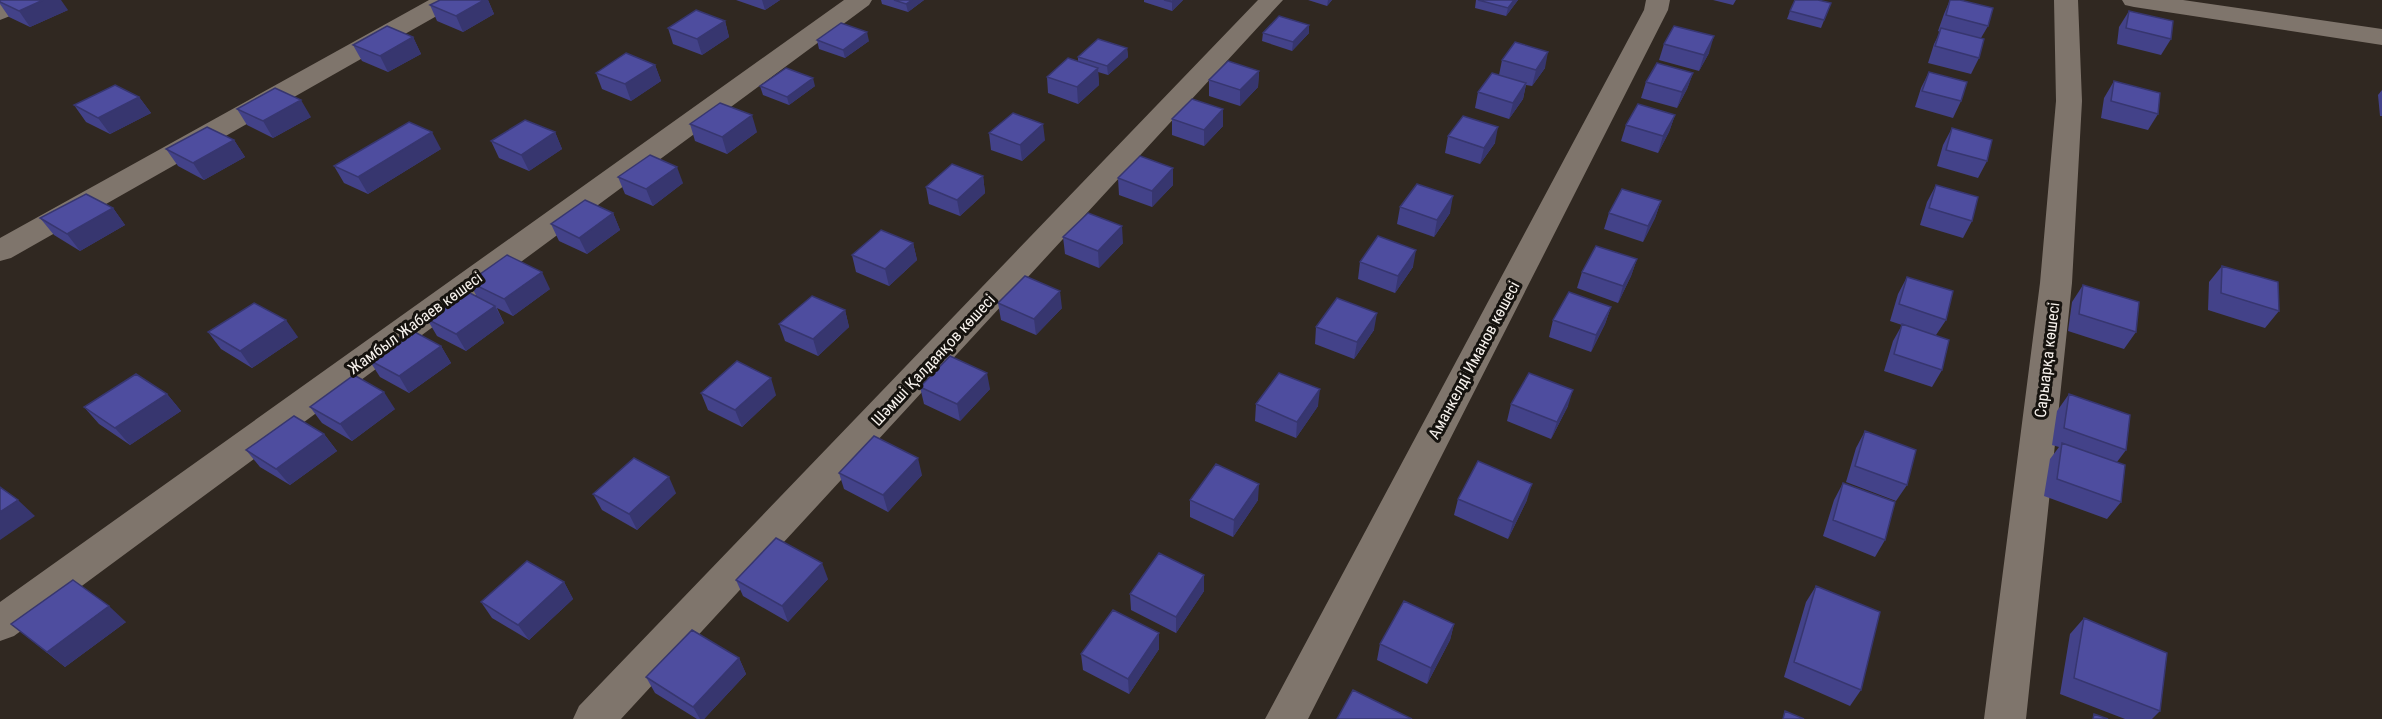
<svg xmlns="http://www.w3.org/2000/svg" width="2382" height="719" viewBox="0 0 2382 719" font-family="'Roboto Condensed',sans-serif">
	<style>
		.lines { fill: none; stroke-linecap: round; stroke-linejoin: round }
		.minor { fill: #7f756c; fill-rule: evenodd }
		.wall { fill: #434289 }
		.shaded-wall { fill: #37366f }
		.building { fill: #4e4d9f; stroke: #37366f; stroke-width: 1.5 }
		.labels { text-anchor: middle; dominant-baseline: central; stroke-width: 6; stroke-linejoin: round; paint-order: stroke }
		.street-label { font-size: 16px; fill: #f7f2ed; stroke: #15120e }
	</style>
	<rect width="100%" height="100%" fill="#302821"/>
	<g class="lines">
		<path class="minor" d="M9,0h32l-3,5 -38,15v-16z
			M429,0h30l-3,5 -445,253 -11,3v-23z
			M844,0h28l-3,5 -855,631 -14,5v-39z
			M1258,0h25l-662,719h-48l6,-13z
			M1646,0h24l-2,10 -360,709h-43l379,-709z
			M2054,0h24l4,101 -10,182 -46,436h-42l56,-436 16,-182z
			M2122,0h61l199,29v16l-248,-38 -9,-2z"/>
	</g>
	<path class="wall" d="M0,0l68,10 -38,17 -21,-10 -9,-13z
		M440,0h48l6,14 -31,18 -26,-11 -7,-16z
		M736,0h44l-15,10z
		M881,0h43l-16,12 -26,-8z
		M1144,0h39l-11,11 -28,-9z
		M1308,0h24l-5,6z
		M1476,0h42l-12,16 -31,-8z
		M1713,0h23l-3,5z
		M1950,0l38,26 -7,12 -2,20 -8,16 -43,-11 6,-19 6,-12 -2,-1 6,-17z
		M1831,3l-10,25 -34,-9 3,-8z
		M2129,11l42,28 -10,16 -44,-11 2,-17z
		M725,21l4,16 -27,18 -29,-11 -5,-16z
		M1263,33h46l-17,18 -30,-10z
		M413,37l8,17 -33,18 -26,-11 -9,-16z
		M817,40l52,1 -24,17 -26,-9z
		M1664,44l45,9 -10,18 -40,-11z
		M1127,48l1,9 -20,18 -10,-3 1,13 -21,19 -30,-11 -1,-16 31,-15v-5z
		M1502,60l43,8 -13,18 -6,-1 -3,14 -14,20 -34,-11 3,-16 21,-17z
		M655,65l6,16 -30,20 -29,-12 -6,-16z
		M1259,71l-1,16 -18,19 -31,-10v-16z
		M1929,72l32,29 -8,17 -38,-11 6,-19z
		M1693,73l-6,16 -10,19 -36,-10 5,-16z
		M2114,81l44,33 -10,16 -47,-12 3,-20z
		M760,86h55l-26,19 -26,-10z
		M2382,90v26h-2l-2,-21z
		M139,97l12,16 -41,21 -24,-12 -12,-17z
		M237,109l74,8 -38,21 -26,-13z
		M1223,109v17l-19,20 -32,-11v-16z
		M1675,115l-6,17 -11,21 -37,-12 5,-16z
		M690,124l67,8 -30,22 -32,-13z
		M1952,128l35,33 -9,17 -41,-12 6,-21z
		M555,132l7,17 -33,22 -30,-13 -8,-17z
		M989,133l56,7 -23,21 -31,-11z
		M1448,136l47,7 -15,21 -35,-11z
		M234,140l11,17 -41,23 -26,-14 -12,-17z
		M441,149l-73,45 -24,-11 -10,-17z
		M1173,168v17l-21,22 -33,-12 -1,-17z
		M983,176l2,17 -25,23 -31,-12 -3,-17z
		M618,177l65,6 -30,23 -28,-12z
		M1936,185l36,36 -9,17 -43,-13 7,-23z
		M1661,201l-6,17 -12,24 -39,-13 5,-16z
		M1400,207l50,6 -16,24 -37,-13z
		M113,208l12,17 -45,26 -26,-16 -14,-17z
		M613,213l7,17 -33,24 -28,-13 -8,-17z
		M1063,237l60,6 -24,25 -34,-14z
		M913,243l4,17 -28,26 -33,-14 -4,-17z
		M1637,259l-6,17 -13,27 -41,-15 5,-16z
		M1360,262l53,5 -18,26 -37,-14z
		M2222,266l57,45 -14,17 -57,-18 1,-28z
		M1907,277l39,43 -10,15 6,35 -10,17 -48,-16 9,-30 9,-16 -12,-4 8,-27z
		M469,282l81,7 -37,27 -16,-8 7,15 -38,28 -29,-15 -10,-17 50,-22z
		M2083,285l53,47 -12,17 -56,-18 4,-29z
		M998,303l64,5 -26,27 -35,-15z
		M1611,307l-6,17 -14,28 -42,-15 4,-17z
		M845,310l4,17 -31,29 -33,-15 -6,-17z
		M1316,327l58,3 -20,29 -39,-15z
		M208,332l90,5 -46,31 -31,-19z
		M441,346l10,17 -42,30 -29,-16 -11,-17z
		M920,387l70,2 -30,32 -36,-17z
		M701,393l75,2 -34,32 -34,-17z
		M167,394l14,17 -51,34 -31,-21 -15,-17z
		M2069,394l57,56 -9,12 4,40 -14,17 -63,-23 6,-37 9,-12 -7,-2 5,-34z
		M1256,404l62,2 -22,32 -41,-17z
		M1511,404l57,2 -17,33 -44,-18z
		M310,407l85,2 -43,32 -30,-18z
		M1865,431l42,54 -11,16 -50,-19 10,-34z
		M324,434l13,17 -47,34 -30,-18 -14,-17z
		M839,473l83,2 -34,37 -44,-23z
		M1843,483l42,57 -10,17 -52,-21 11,-36z
		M676,493l-39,37 -35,-20 -9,-16z
		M1458,499l69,1 -19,39 -54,-24z
		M1190,500h68l-25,37 -43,-20z
		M828,579l-40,43 -45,-26 -7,-16z
		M564,582l9,17 -44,41 -37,-22 -11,-16z
		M1816,586l45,104 -11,16 -66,-29 22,-75z
		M1204,591l-28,42 -45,-23 -1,-16z
		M2084,618l76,93 -8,8h-27l-65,-25 10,-60z
		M126,622l-61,45 -54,-43z
		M1454,624l-4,16 -23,44 -50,-24 3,-16z
		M1159,633v16l-30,45 -46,-24 -2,-16z
		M739,658l7,16 -42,45h-7l-42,-26 -9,-16z"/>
	<path class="shaded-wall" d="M43,0h18l7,10 -38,17 -11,-16z
		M484,0h4l6,14 -31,18 -7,-16z
		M762,0h18l-15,10z
		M912,0h12l-16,12 -2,-8z
		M1174,0h9l-11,11v-9z
		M1328,0h4l-5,6z
		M1514,0h4l-12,16 2,-8z
		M725,21l4,16 -27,18 -5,-16z
		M1309,25v8l-17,18 1,-9z
		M867,32l2,9 -24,17 -2,-8z
		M1714,36l-5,17 -10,18 5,-16z
		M413,37l8,17 -33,18 -8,-16z
		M1127,48l1,9 -20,18 -1,-9z
		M1548,52l-3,16 -13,18 4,-16z
		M655,65l6,16 -30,20 -6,-17z
		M1098,68l1,17 -21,19 -1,-17z
		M1259,71l-1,16 -18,19v-16z
		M1693,73l-6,16 -10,19 5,-16z
		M813,78l2,8 -26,19 -2,-8z
		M1526,83l-3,16 -14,20 4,-16z
		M139,97l12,16 -41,21 -12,-16z
		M301,100l10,17 -38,21 -10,-17z
		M1223,109v17l-19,20v-16z
		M752,115l5,17 -30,22 -5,-17z
		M1675,115l-6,17 -11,21 5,-17z
		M1043,124l2,16 -23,21 -2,-16z
		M1498,127l-3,16 -15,21 4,-16z
		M432,132l9,17 -73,45 -10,-17z
		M555,132l7,17 -33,22 -8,-16z
		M234,140l11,17 -41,23 -11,-17z
		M677,167l6,16 -30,23 -7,-17z
		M1173,168v17l-21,22v-16z
		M983,176l2,17 -25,23 -3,-16z
		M1453,196l-3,17 -16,24 3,-17z
		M1661,201l-6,17 -12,24 5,-16z
		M113,208l12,17 -45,26 -13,-17z
		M613,213l7,17 -33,24 -8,-16z
		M1122,226l1,17 -24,25 -1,-17z
		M913,243l4,17 -28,26 -4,-17z
		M1416,250l-3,17 -18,26 3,-17z
		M1637,259l-6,17 -13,27 5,-17z
		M542,272l8,17 -37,27 -9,-17z
		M1060,291l2,17 -26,27 -2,-16z
		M495,306l9,17 -38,28 -10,-17z
		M1611,307l-6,17 -14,28 5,-17z
		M845,310l4,17 -31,29 -5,-17z
		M1377,313l-3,17 -20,29 3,-17z
		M286,320l12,17 -46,31 -12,-17z
		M441,346l10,17 -42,30 -10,-17z
		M987,373l3,16 -30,32 -3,-17z
		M771,378l5,17 -34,32 -7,-17z
		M1320,389l-2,17 -22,32 1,-16z
		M1573,390l-5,16 -17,33 6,-17z
		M384,392l11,17 -43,32 -12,-17z
		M167,394l14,17 -51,34 -15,-17z
		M324,434l13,17 -47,34 -14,-16z
		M918,458l4,17 -34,37 -5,-17z
		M669,477l7,16 -39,37 -8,-16z
		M1259,484l-1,16 -25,37 1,-17z
		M1532,484l-5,16 -19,39 5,-17z
		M18,500l17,16 -35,24v-28z
		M822,563l6,16 -40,43 -6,-16z
		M1204,575v16l-28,42v-16z
		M564,582l9,17 -44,41 -11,-15z
		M109,606l17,16 -61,45 -18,-15z
		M1454,624l-4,16 -23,44 4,-16z
		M1159,633v16l-30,45 -1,-15z
		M739,658l7,16 -42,45h-4l-7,-12z"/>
	<path class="building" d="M0,0h43l-24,11 -19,-9z
		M440,0h44l-28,16 -26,-11z
		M894,0h18l-6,4z
		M1164,0h10l-2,2z
		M1478,0h36l-6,8z
		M1795,0h23l13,3 -7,17 -34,-9z
		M1950,0h10l33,8 -5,18 -42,-11z
		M696,10l29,11 -28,18 -29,-11z
		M2129,11l44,10 -2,18 -45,-11z
		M1279,16l30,9 -16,17 -30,-9z
		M841,23l26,9 -24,18 -26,-10z
		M387,26l26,11 -33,19 -27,-11z
		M1674,26l40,10 -10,19 -40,-11z
		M1941,28l43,11 -5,19 -44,-12z
		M1098,39l29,9 -20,18 -29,-9z
		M1515,42l33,10 -12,18 -34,-10z
		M626,53l29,12 -30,19 -29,-11z
		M1068,58l30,10 -21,19 -30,-10z
		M1228,61l31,10 -19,19 -31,-10z
		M1657,63l36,10 -11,19 -36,-10z
		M786,68l27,10 -26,19 -27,-11z
		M1929,72l38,10 -6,19 -39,-10z
		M1492,73l34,10 -13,20 -35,-11z
		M2114,81l46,12 -2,21 -47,-13z
		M115,85l24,12 -41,21 -24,-13z
		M275,88l26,12 -38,21 -26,-12z
		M1192,99l31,10 -19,21 -32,-11z
		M720,103l32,12 -30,22 -32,-13z
		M1638,104l37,11 -12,21 -37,-11z
		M1013,113l30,11 -23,21 -31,-12z
		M1463,116l35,11 -14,21 -36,-12z
		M525,120l30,12 -34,23 -30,-14z
		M409,122l23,10 -74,45 -24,-11z
		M207,127l27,13 -41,23 -27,-14z
		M1952,128l40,12 -5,21 -41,-11z
		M650,155l27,12 -31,22 -28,-12z
		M1140,156l33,12 -21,23 -34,-13z
		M952,164l31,12 -26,24 -31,-13z
		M1417,184l36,12 -16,24 -37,-13z
		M1936,185l42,12 -6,24 -43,-13z
		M1622,189l39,12 -13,25 -39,-13z
		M86,194l27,14 -46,26 -27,-16z
		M585,200l28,13 -34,25 -28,-14z
		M1088,213l34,13 -24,25 -35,-14z
		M881,230l32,13 -28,26 -33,-14z
		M1378,236l38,14 -18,26 -38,-14z
		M1596,246l41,13 -14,27 -41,-14z
		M507,255l35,17 -38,27 -35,-17z
		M2222,266l56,16 1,29 -58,-18z
		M1025,276l35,15 -26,28 -36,-16z
		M1907,277l46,14 -7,29 -47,-16z
		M2083,285l56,17 -3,30 -57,-18z
		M466,291l29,15 -39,28 -29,-15z
		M1569,292l42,15 -15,28 -43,-15z
		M812,296l33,14 -32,29 -34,-15z
		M1337,298l40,15 -20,29 -41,-15z
		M254,303l32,17 -46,31 -32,-19z
		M1902,324l47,16 -7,30 -48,-16z
		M411,330l30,16 -42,30 -30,-16z
		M950,356l37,17 -30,31 -37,-17z
		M737,361l34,17 -36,32 -34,-17z
		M1279,373l41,16 -23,33 -41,-18z
		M1529,373l44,17 -16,32 -46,-18z
		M136,374l31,20 -52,34 -31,-21z
		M354,375l30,17 -44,32 -30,-17z
		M2069,394l61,21 -4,35 -62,-22z
		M294,416l30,18 -48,35 -30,-19z
		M1865,431l51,19 -9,35 -52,-19z
		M874,436l44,22 -35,37 -44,-22z
		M2062,443l63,22 -4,37 -64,-23z
		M634,458l35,19 -40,37 -36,-20z
		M1478,461l54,23 -19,38 -55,-23z
		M1216,464l43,20 -25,36 -44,-20z
		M1843,483l52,19 -10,38 -52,-20z
		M0,487l18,13 -18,12z
		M776,538l46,25 -40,43 -46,-26z
		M1159,553l45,22 -28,42 -46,-23z
		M527,561l37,21 -46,43 -37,-23z
		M73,580l36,26 -62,46 -36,-28z
		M1816,586l64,26 -19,78 -67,-28z
		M1404,601l50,23 -23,44 -51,-24z
		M1113,610l46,23 -31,46 -47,-25z
		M2084,618l83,35 -7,58 -86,-33z
		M692,630l47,28 -46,49 -47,-30z
		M1353,690l59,29h-75z
		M1785,711l19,8h-21z
		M2094,714l14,5h-15z"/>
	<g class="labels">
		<g class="street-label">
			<text transform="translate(415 323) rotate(-36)">Жамбыл Жабаев көшесі</text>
			<text transform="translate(933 360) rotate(-47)">Шәмші Қалдаяқов көшесі</text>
			<text transform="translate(1474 360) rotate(-62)">Аманкелді Иманов көшесі</text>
			<text transform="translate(2047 360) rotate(-83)">Сарыарқа көшесі</text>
		</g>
	</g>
</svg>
